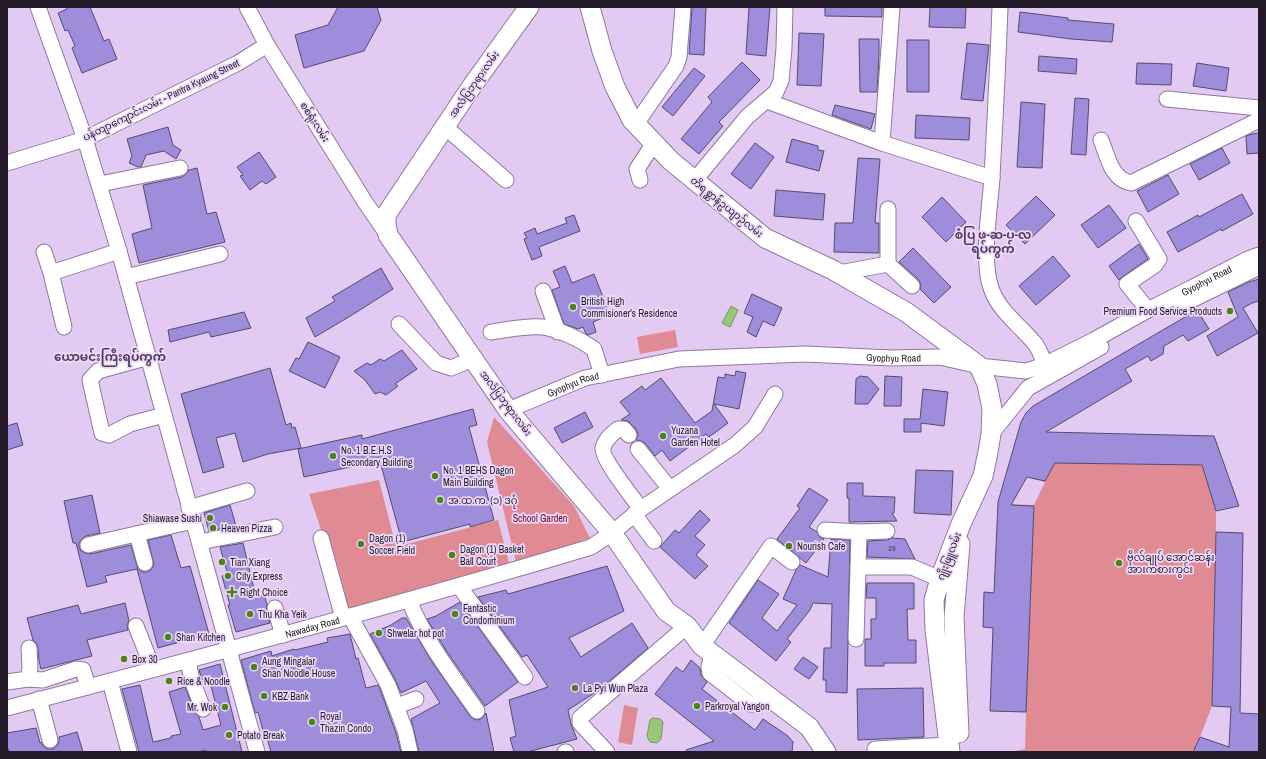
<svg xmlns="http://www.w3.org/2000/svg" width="1266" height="759" viewBox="0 0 1266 759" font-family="'Archivo Narrow','Noto Sans Myanmar',sans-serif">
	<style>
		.green { fill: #e08a94 }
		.water { fill: #9ac67a; stroke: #779362 }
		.building { fill: #9d8dda; stroke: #534c71 }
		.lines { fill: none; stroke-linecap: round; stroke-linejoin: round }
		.minor-casing { stroke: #8f789d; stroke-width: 17 }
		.major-casing { stroke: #8f789d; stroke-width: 21 }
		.minor { stroke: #fff; stroke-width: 15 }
		.major { stroke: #fff; stroke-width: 19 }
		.poi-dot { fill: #4e8217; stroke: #edd9f9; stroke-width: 1.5 }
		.labels { text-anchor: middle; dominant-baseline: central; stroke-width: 3.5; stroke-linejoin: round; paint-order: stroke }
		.number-label { font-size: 8px; fill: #423856 }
		.street-label { font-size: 10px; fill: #241b2a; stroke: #edd9f9 }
		.poi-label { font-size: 10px; fill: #241b2a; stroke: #edd9f9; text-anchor: start }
		.park-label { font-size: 10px; fill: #730025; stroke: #edd9f9 }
		.quarter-label { font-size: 12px; font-weight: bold; fill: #523d5e; stroke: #edd9f9 }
	</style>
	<rect width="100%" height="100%" fill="#e3caf2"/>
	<path class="green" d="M675,330l3,17 -38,7 -3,-17z
		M494,417l80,89 16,32 -74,24 -29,-120z
		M1049,433l165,3 25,70 -23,5v21l27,1 -3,174 -28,-1 -12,31 26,9 -4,6h-212l15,-3 1,-37 -36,-1 3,-83 -10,-1 1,-35 10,1 4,-89 36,1 11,-23 -15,-4z
		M379,480l17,67 102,-27 11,43 -161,47 -39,-116z
		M624,705l14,3 -6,37 -14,-3z"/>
	<path class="water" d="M731,306l7,4 -8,17 -8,-4z
		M653,718l7,1 3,3 -2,17 -4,4 -7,-1 -3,-6 3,-16z"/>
	<path class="building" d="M66,7h24l14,34 5,-2 8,20 -35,14 -10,-25 3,-2 -7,-16 -3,1 -7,-18 9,-4z
		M338,7h39l4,13 -17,31 -60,17 -9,-33 33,-10z
		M692,7h14l-2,48 -15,-1z
		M749,7h21l-4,49 -20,-2z
		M825,7h57v10l-57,-1z
		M930,7h36l-1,21 -36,-1z
		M1020,12l48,6v2l46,4 -2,18 -41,-3 -53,-7z
		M799,33l25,1 -3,52 -24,-1z
		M859,39h20v16l-2,37h-17z
		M907,40h22v52h-22z
		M967,43l22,2 -6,56 -22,-2z
		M1039,56l38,3 -1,15 -38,-3z
		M742,62l18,18 -41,42 4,4 -24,28 -18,-15 31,-37 -4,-5z
		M1137,63l35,1 -1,21 -35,-1z
		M1197,63l32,5 -3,23 -33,-5z
		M694,68l11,8 -32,40 -11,-9z
		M1075,98l14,1 -3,56 -15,-1z
		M1021,102l24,2 -3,64 -25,-1z
		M835,105l40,9 -4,15 -39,-14z
		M916,115l54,3 -1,22 -54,-2z
		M168,127l5,18 8,5 -5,9 -12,-8 -18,4 -5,12h-3l-9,-4 3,-7 -5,-17z
		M1259,133v20l-12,1 -1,-18 6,-2z
		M792,139l26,7v4l6,1 -5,20 -33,-9z
		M755,143l19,14 -23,32 -20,-15z
		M1222,148l8,15 -31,17 -9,-16z
		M259,152l17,25 -10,7 -4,-3 -12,9 -10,-14 3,-1 -6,-8z
		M858,158l22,1 -5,64h4v30l-45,-1 1,-29h18z
		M197,168l10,46 9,-2 9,30 -86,21 -7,-29 20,-6 -9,-43 39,-8 4,-3 3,-4z
		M1168,175l11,19 -31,18 -11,-21z
		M776,190l49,4 -2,26 -49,-4z
		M1242,194l11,20 -31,17 -1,-2 -43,23 -11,-20 31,-17 1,2z
		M1036,196l19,19 -30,29 -19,-19z
		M942,197l24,25 -20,20 -24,-25z
		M1109,205l17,23 -28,20 -17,-23z
		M574,215l6,16 -41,16 3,9 -10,4 -8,-21 3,-1 -3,-5 11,-5 2,6 30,-11 -2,-5z
		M1139,244l9,15 -26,18 -3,3 -10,-14z
		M913,248l38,39 -17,16 -14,-14 1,-5 -3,-5 -19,-17z
		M1053,256l17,20 -34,29 -17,-19z
		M565,266l7,17 22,-9 16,41 -17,7 3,10 -8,3 -2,-1 -3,-7 -5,2 -14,-5 -12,-34 8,-3 -7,-16z
		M381,268l12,21 -41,26 -37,22 -9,-19 29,-17 -3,-4z
		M1259,279v22l-7,2 -9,5 15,25 -41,23 -10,-20 31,-19 -10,-25 21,-10z
		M752,294l30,14 -8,18 -11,-5 -7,16 -9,-5 6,-15 -9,-4z
		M1197,310l12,19 -21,12 -5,-6 -19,11 -1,8 -12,7 -3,-5 -23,13 7,12 -86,51 168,4 25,70 -23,5 -14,-46 -147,-2 -10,18 -18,-4 -16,28 23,1 -8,206 -36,-1 3,-83 -10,-1 1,-35 10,1 4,-91 23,-80 5,-9 7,-7z
		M244,312l7,16 -40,9 -2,-5 -39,10 -2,-12z
		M308,342l32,15 -15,31 -36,-17 7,-13 3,1z
		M402,350l15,19 -22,15 3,2 -12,9 -6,-3 -5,2 -10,-14 -11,-9 13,-8 4,2 9,-6 4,2z
		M270,368l16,57 5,-2 1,5 3,-1 6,21 -33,6 -25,8 -8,-29 -19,5 8,29 -21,6 -22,-79z
		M736,371l10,2 -7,36 -25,-5 14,19 -19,14 -3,-3 -36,27 -8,-11 -7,6 -10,-13 -4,-2 -5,-1 2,-6 -2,-5 -8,-8 -7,-1 9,-6 -10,-12 22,-16 3,4 16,-12 34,45 17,-12 6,-34 7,1v-4l10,2z
		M860,376l8,1 11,12 -11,15h-13l1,-25z
		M885,376l17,1 -1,29h-17z
		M923,389l25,3 -4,34 -23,-3v9h-17v-13h16z
		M473,409l4,16 -8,2 25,93 -24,7v-3l-68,18 -21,-77h-2l-1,-4 -74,16 -6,-28 64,-14v4z
		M585,412l8,15 -31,16 -8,-15z
		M17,423l6,22 -16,5v-24z
		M916,470l37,1 -2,44 -37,-2z
		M847,483h16v13l32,1 -1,16h-2l5,8 -48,1v-24h-2z
		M809,488l19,12 -19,27 8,5 3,5 4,2 -18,24 -29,-24 23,-31 -3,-2z
		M92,495l8,38 -14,3 -4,3 -3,4v4l2,4 4,2 5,1 41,-9 7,24 4,3h5l4,-2 3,-5 -6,-25 23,-5 10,33 9,-2 19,68 -51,14 -21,-79 -32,7 2,6 -20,5 -11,-44h-3l-9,-42z
		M230,505l6,21 -27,5 -5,-18z
		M700,510l10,10 -15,16 10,9 -9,10 12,11 -13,13 -35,-32 15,-17 4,3z
		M1216,532l27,1 -3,180 19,1v38h-66l7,-15 29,10 2,-40 -19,-1z
		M892,538l13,1 10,20 -48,-2 1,-16 19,-1z
		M831,539l19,1 -3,153 -21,-1v-12h-3l1,-32h7l1,-44 -19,-1 -3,7 -23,29 4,3 -15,19 -47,-38 29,-43 21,14 -17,24 15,13 20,-26 -14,-6 13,-29 4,-5 28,12z
		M243,543l13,54 8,-2 3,9 -1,7 4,12 -34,9 -8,-27h2l-8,-29 6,-1 -8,-28z
		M607,566l17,45 -55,27 12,19 51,-34 16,25 -49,42 -31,20 3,14 6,15 -50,13h-13l-4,-14 6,-2 -7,-36 39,-13 -21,-32 -5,2 -44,-60 28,-7 2,4z
		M867,583h47v26h-7l1,31h8v23h-32v3h-19v-27h6v-20h5v-21h-10z
		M460,602l58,80 -33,24 -38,-54 -20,-33 9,-3z
		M125,603l4,18 -2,4 1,5 -41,10 5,16 -51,13 -2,-8 -1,-14 -2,-4 -3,-3 -6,-22 51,-13 3,9z
		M402,618h4l26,44 38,54 4,3 4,1 4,-2 4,-5 8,39h-75l-8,-33 29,-16 -14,-22 -25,12 -5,-12 -26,-47 21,-9z
		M350,634l6,25 2,-1 8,30 12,-3 2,4 16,44 5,19h-130l-4,-14h-2l-7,-26 -3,1 -14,-53 30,-9 1,5 22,-7 1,1 33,-8 -1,-4z
		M803,657l15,10 -9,12 -15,-10z
		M691,660l9,8 1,7 6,7 -5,7 53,41 8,-11 25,17 5,6 -1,10h-105l-1,-2 28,-9 -59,-47 21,-27 7,5z
		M220,664l22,88h-35l-1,-2 -8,2h-59l-17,-63 18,-4 13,57 18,-4v-2l10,-2 -12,-42 16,-5 10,25 4,5 4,13 18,-5 -12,-47 -7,2 -3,-10z
		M923,688l1,49 -66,3 -1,-51z
		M36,728l4,15 1,-1 3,5 4,2h5l4,-3 2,-4v-5l18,-5 6,20h-74l-2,-6v-13z"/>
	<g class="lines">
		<defs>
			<g id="minor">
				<path d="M38,7l47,132 34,112 138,501"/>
				<path d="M247,7l20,38 98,157 22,32"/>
				<path d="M1000,7c-2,57 -5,113 -8,170 -2,32 -11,81 -1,111 8,24 30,38 45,57 6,9 8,20 14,30"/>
				<path d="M1167,99l92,9"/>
				<path d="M767,101l115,42 110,35"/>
				<path d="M636,124l40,-58 3,-9 4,-50"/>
				<path d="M444,126l62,54"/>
				<path d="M1101,140c7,17 10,39 30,43l128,-63"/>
				<path d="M882,143l10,-136"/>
				<path d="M7,163l78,-24 153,-76 29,-18"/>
				<path d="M640,180l-3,-11 17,-26"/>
				<path d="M694,181l53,-64 29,-25 5,-11 3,-33 1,-41"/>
				<path d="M100,184l80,-16"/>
				<path d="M1136,221l23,38 -4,6 -28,19 21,26"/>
				<path d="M44,252l7,21 68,-22"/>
				<path d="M888,264v-55"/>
				<path d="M51,273l13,54"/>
				<path d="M839,273l49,-9 24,22"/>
				<path d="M126,277l94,-23"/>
				<path d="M543,291l15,41"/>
				<path d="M1181,305l78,-38"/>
				<path d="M399,324l37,39 15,5 22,-9"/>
				<path d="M491,332c16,-2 35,-7 52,-5 16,2 38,13 51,22l8,26"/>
				<path d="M149,357l-51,14 -8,9 12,53 7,2 21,-11 34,-9"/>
				<path id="s1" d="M508,410l77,-32 94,-19 126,-5 86,4 49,-1 39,9 47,5 18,-6 50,-25 54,-30 100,-51 11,-4"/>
				<path d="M991,434l37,-46 73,-41"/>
				<path d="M629,435l-5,-6h-6c-6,5 -13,10 -15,19 -2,10 30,50 38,61"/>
				<path d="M638,449l32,40"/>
				<path d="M189,508l58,-17"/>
				<path d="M634,514l20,27"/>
				<path d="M825,530l34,2"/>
				<path d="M137,534l8,29"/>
				<path d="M321,538l22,80"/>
				<path d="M200,542l75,-15"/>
				<path d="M88,545l105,-24"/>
				<path d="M858,567h54l28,12"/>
				<path d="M459,586l66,91"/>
				<path d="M409,600c16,41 43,75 68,111"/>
				<path d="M275,608l8,27"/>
				<path d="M350,616l38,69 17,45 5,22"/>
				<path d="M136,626l17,43"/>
				<path d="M856,639l3,-107 28,-1"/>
				<path d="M702,646l69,-100 21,16"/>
				<path d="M712,654l-3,13 1,6 40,31h6l15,-6"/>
				<path d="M188,661l4,19 11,29"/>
				<path d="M28,679l15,1 33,-11 7,1 5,17"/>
				<path d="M110,681l19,71"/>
				<path d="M7,682l21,-3 2,-11 -1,-20"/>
				<path d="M39,699l11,41"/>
				<path d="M397,706l19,-7"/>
				<path id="s2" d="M7,708c196,-51 391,-103 584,-161l21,-14 29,-24 94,-64 20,-18 20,-33"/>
				<path d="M875,749l74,-4"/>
				<path d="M565,752h1"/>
				<path d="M607,752l-27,-29v-5l107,-92"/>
			</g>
			<path id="major" d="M529,7l-57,79 -86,129v9l2,11 120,175 104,123 54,78 21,15 15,20 107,81 17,25
				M590,7l12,44 13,36 17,33 39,41 94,77 68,32 73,42 73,54 8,18 5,25 -1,25 -3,18 -5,24 -22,48 -21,55 -6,21 1,30 15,122
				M959,733l-5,-116 6,-73"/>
		</defs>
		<use href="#minor" class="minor-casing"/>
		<use href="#major" class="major-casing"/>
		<use href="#minor" class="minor"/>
		<use href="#major" class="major"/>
	</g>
	<g class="poi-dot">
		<circle cx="573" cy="307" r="4"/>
		<circle cx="1230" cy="311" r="4"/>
		<circle cx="663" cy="436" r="4"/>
		<circle cx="333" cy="456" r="4"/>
		<circle cx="435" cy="476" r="4"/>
		<circle cx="440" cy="500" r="4"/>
		<circle cx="210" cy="518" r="4"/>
		<circle cx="213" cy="528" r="4"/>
		<circle cx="361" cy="544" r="4"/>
		<circle cx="789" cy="546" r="4"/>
		<circle cx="452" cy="555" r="4"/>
		<circle cx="222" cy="562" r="4"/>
		<circle cx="1119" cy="563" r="4"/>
		<circle cx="228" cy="576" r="4"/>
		<path d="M230 586h4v4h4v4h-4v4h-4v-4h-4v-4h4z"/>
		<circle cx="250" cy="614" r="4"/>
		<circle cx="455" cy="614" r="4"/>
		<circle cx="379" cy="633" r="4"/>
		<circle cx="168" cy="637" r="4"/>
		<circle cx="124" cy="659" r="4"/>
		<circle cx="254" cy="667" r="4"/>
		<circle cx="169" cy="681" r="4"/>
		<circle cx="575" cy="688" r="4"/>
		<circle cx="264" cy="696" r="4"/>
		<circle cx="697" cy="706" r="4"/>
		<circle cx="225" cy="707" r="4"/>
		<circle cx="312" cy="722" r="4"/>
		<circle cx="229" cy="735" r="4"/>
	</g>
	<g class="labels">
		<g class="number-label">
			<text x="892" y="548">29</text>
		</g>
		<g class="street-label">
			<text transform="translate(474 84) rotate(-55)">အလံပြဘုရားလမ်း</text>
			<text transform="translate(161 100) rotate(-26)">ပန်တျာကျောင်းလမ်း - Pantra Kyaung Street</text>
			<text transform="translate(315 122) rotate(58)">စစ်ရုံးလမ်း</text>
			<text transform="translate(727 207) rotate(39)">တိရစ္ဆာန်ဥယျာဉ်လမ်း</text>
			<text stroke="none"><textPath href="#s1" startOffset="730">Gyophyu Road</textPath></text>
			<text stroke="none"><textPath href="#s1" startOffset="394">Gyophyu Road</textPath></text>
			<text stroke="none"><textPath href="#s1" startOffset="70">Gyophyu Road</textPath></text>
			<text transform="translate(506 403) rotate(53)">အလံပြဘုရားလမ်း</text>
			<text transform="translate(949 556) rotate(-69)">ဂျိုးဖြူလမ်း</text>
			<text stroke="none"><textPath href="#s2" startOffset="316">Nawaday Road</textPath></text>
		</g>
		<g class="poi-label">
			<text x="581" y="301">British High<tspan x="581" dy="12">Commisioner's Residence</tspan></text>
			<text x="1222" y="311" text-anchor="end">Premium Food Service Products</text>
			<text x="671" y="430">Yuzana<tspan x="671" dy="12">Garden Hotel</tspan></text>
			<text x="341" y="450">No. 1 B.E.H.S<tspan x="341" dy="12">Secondary Building</tspan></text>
			<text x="443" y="470">No. 1 BEHS Dagon<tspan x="443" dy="12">Main Building</tspan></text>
			<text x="448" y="500">အ.ထ.က. (၁) ဒဂုံ</text>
			<text x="202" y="518" text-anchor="end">Shiawase Sushi</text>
			<text x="221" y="528">Heaven Pizza</text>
			<text x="369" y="538">Dagon (1)<tspan x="369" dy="12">Soccer Field</tspan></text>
			<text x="797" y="546">Nourish Cafe</text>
			<text x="460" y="549">Dagon (1) Basket<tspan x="460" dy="12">Ball Court</tspan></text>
			<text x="1127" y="557">ဗိုလ်ချုပ် အောင်ဆန်း<tspan x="1127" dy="12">အားကစားကွင်း</tspan></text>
			<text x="230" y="562">Tian Xiang</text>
			<text x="236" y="576">City Express</text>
			<text x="240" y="592">Right Choice</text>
			<text x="463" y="608">Fantastic<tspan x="463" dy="12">Condominium</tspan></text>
			<text x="258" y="614">Thu Kha Yeik</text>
			<text x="387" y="633">Shwelar hot pot</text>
			<text x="176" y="637">Shan Kitchen</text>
			<text x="132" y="659">Box 30</text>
			<text x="262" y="661">Aung Mingalar<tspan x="262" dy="12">Shan Noodle House</tspan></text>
			<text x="177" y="681">Rice &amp; Noodle</text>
			<text x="583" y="688">La Pyi Wun Plaza</text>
			<text x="272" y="696">KBZ Bank</text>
			<text x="705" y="706">Parkroyal Yangon</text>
			<text x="217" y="707" text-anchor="end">Mr. Wok</text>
			<text x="320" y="716">Royal<tspan x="320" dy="12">Thazin Condo</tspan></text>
			<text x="237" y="735">Potato Break</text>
		</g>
		<g class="park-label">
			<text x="540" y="518">School Garden</text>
		</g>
		<g class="quarter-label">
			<text x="993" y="235">စံပြ ဖ-ဆ-ပ-လ<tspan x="993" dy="14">ရပ်ကွက်</tspan></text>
			<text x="110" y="357">ယောမင်းကြီးရပ်ကွက်</text>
		</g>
	</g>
	<rect width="1266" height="759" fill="none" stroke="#241b2a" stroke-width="16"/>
</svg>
